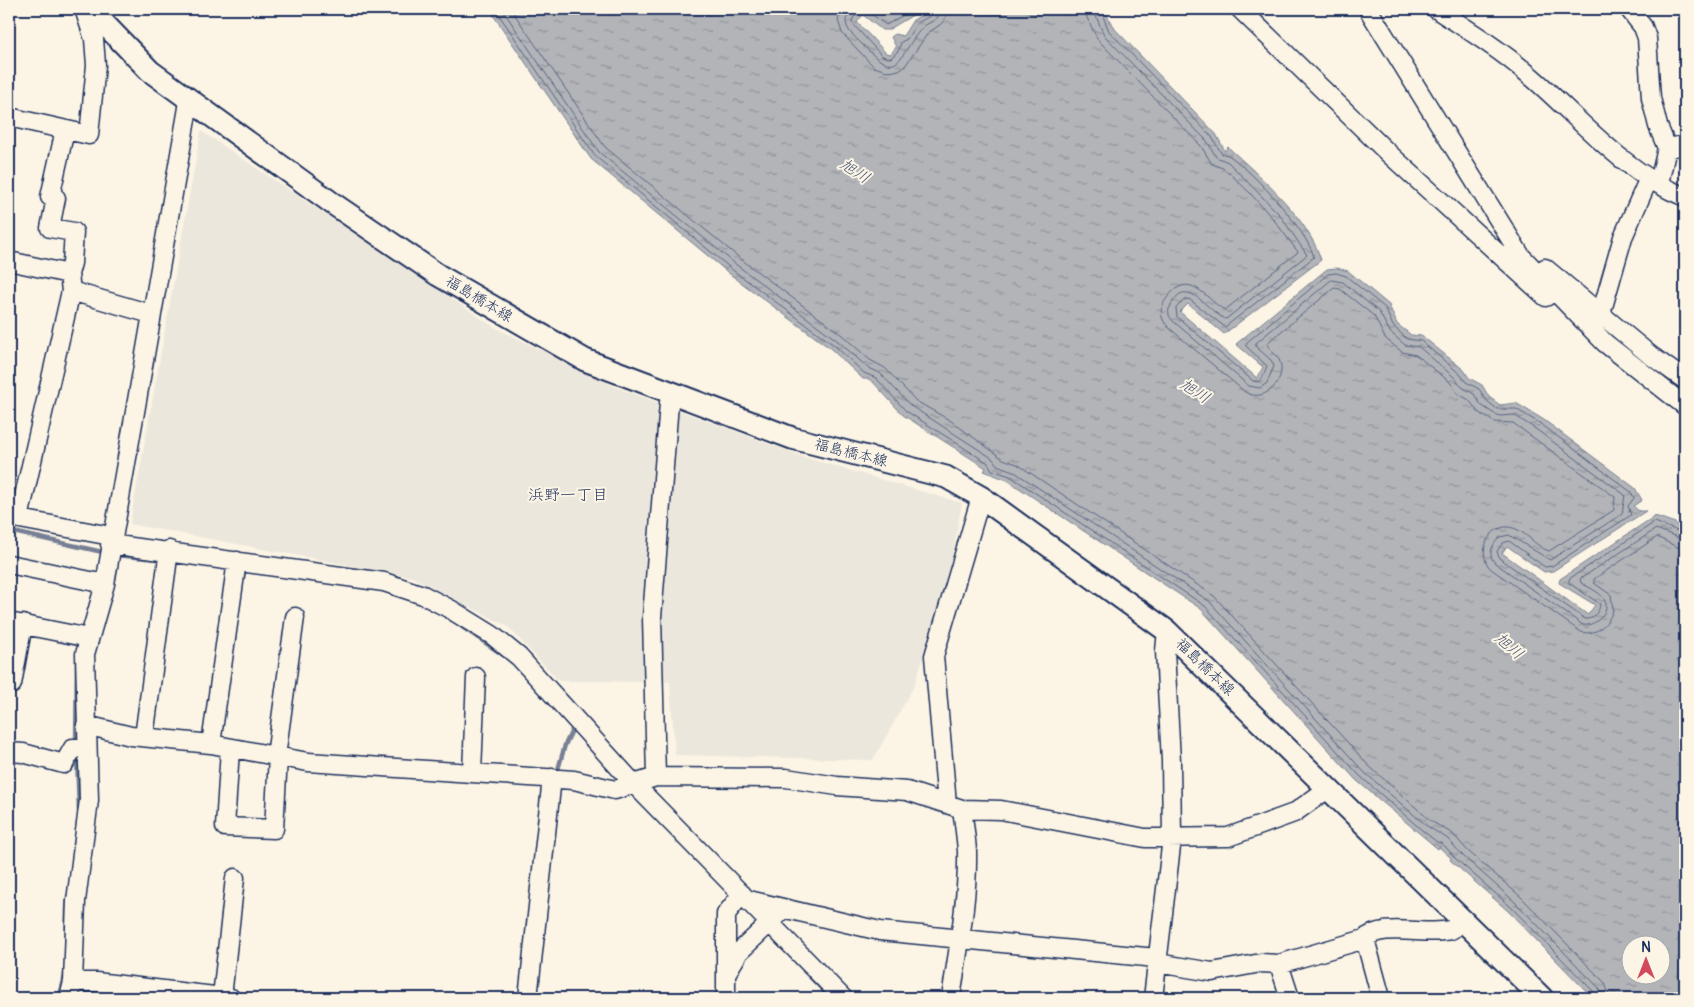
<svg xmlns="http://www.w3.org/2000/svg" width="1694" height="1007" viewBox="0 0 1694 1007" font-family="Pangolin,'Klee One',sans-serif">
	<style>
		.built { fill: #ece7dc }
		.water { fill: url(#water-ripples); stroke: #767f94; fill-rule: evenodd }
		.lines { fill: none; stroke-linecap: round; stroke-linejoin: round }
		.shore { stroke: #576482; stroke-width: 1 }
		.stream { stroke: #767f94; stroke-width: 4.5 }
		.minor-casing { stroke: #1b2f5e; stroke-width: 21 }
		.major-casing { stroke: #1b2f5e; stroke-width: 25 }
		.minor { stroke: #fcf5e5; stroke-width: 18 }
		.major { stroke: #fcf5e5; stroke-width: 21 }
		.labels { text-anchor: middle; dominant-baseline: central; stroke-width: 4; stroke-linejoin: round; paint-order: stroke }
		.street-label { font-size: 15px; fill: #1b2f5e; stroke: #fcf5e5 }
		.water-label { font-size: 16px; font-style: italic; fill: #485779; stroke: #fcf5e5 }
		.neighbourhood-label { font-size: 16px; fill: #1b2f5e; stroke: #fcf5e5 }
	</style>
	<defs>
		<pattern id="water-ripples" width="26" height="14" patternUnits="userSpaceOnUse" patternTransform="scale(1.25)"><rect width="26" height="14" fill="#b2b4b8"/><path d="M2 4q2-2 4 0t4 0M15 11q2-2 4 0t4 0" fill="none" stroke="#909399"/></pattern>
	</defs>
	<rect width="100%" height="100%" fill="#fcf5e5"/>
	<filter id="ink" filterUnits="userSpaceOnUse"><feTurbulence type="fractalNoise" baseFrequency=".02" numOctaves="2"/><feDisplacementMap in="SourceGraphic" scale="10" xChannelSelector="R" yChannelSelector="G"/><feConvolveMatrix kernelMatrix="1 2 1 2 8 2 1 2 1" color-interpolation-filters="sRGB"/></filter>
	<g filter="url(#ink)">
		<path class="built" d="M201,131l293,196 122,60 191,71 155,45 -14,77 -34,106 -41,74 -198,-5 -5,-73 -111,-1 -52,-55 -95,-49 -282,-53z"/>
		<path class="water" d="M489,9h434l-35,21h-6l-19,-15 -6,7 29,31 5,1 5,-7 -5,-10 4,-3 8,2 10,-16 20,-11h171l9,18 103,107 9,17 3,-4c32,30 80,70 93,113l-97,74 -36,-30 -8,8 77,66 6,-11 -27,-23 91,-75 10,-1 11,3 41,34 8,19 14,11 11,1 42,34 5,8 13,7 7,12 11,8 16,-2 28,17 91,68 7,12 -9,6 6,5h7l-93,60 -9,1 -37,-26 -5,7 86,62 7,-10 -36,-22 1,-4 95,-63 20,7 10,7v468h-92l-85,-87 -58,-51 1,-2 -12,-11 -1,2 -82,-69 -155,-171 -194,-129 -23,-9 2,-3 -83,-53 -30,-33 -4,-3h-6l-32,-30 -100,-74 -140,-116zM1632,944h30v30h-30z"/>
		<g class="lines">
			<path class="shore" d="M495,9l100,147 139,115 100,74 30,28 12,5 30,33 82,52 4,7 18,6 195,130 155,170 63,55 14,11 6,2 13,15 55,48 84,86 1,5
				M502,9l97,143 139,114 100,75 29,26 13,6 31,33 81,52 5,7 16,6 196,130 155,171 63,54 21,13 14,16 54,48 83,85 4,10
				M511,9l94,138 137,113 100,75 28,25 15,8 31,33 35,20 52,38 14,5 197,132 155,170 62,55 22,13 15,17 53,46 84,86 5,15
				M843,9l-5,11 4,13 32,34 16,5 9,-2 6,-4 23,-33 16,-11 4,-13
				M854,9l-8,10c-1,11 9,18 16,25 39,41 35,12 60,-16 4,-5 12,-6 16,-11l3,-8
				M914,9l-28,16 -19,-14h-5l-9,7 -1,5 30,33 9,2 8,-8 2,-8 6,-3 10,-16 15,-8 2,-6
				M1086,9l1,9 11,22 103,106 11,18 13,5 25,24 24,27 24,32 -73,58c-17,-8 -32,-38 -53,-18 -3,4 -8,8 -9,13 -4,8 -1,15 5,22l77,65c17,11 38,-7 36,-26 -1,-11 -12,-14 -14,-23l67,-55 6,1 34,27 11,22 17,14 14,3 34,27 7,11 12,7 9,12 16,10 19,1 102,74 -1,13 -65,41c-14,-4 -24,-22 -40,-24 -21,-2 -33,28 -18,42l90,63c15,4 27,-7 32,-22l-2,-15 -17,-12v-4l63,-42 20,10 8,1
				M1093,9l11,26 103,106 9,16 12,5 52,53 27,40 -81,64c-17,-5 -40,-48 -56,-12 -3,5 -1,10 3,14l76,65 11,2 7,-5 7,-17 -3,-6 -16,-14 1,-3 75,-63 12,2 36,30 11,20 15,13 14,2 36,31 7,9 12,7 7,11 12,8 7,3 14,-1 23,15 88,65 -3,19 -72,46 -41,-25 -9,2c-8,8 -13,17 -5,26l88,62c12,2 29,-14 21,-26 -4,-7 -16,-12 -23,-16l-1,-4 76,-50 29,11
				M1100,9l9,22 103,106 9,16c4,2 7,1 10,4 24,17 75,72 83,100l-89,70 -36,-28 -5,1 -8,8 1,9 76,64 5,1 4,-3 5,-13 -21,-20v-3l82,-69 8,-1 10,3 39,32 8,18 14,13 14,2 39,33 6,8 13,7 7,11 11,9h19l25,15 90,68 3,6 -6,8 3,9 -79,51 -7,1 -36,-26 -6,2 -6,8 2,7 86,61c8,1 15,-8 15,-15l-31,-21v-4l86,-57 30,12"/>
			<path class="stream" d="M9,531l98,22
				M115,555l42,4
				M459,625l47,32
				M76,745l1,-85
				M77,755l2,57
				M557,773l8,-28 9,-19
				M804,971l27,27
				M58,998c14,-27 6,-71 10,-102"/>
			<defs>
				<path id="minor" d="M1240,9l146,142 160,146
					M1368,9l153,247 84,87 80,63
					M1436,9c31,20 63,40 91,64 50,42 95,99 158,124
					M1629,9l14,18 4,11 4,60 7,28 9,22 -8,35
					M9,117l80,18 7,-70 -2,-26 -10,-30
					M65,130l-15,67 6,1 -6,30 24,4 -2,31 -3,11
					M1667,148l18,-3
					M9,261l60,13 2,17 -52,227
					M1545,268l105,87 35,25
					M71,291l80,23
					M1601,314l22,-77 26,-59
					M9,517l102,19
					M110,544l274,38 39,13 27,14 42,26 27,22 115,127 209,214
					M9,564l96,20
					M9,622l80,16
					M12,684l11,-60
					M86,725l45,11 80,8 97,18 266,18 41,10 41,-13 130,1 51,8 70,5 55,18 39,1 144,28 83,-1 66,-24 35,-25
					M144,737l25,-187
					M211,744l26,-183
					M230,749l-5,78 49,2 4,-72
					M9,752l14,1 41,11 9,-16h13
					M276,756l19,-139
					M472,772l4,-95
					M656,777l-4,-160 18,-226
					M947,804l-13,-148 47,-159
					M749,900l131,31 276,27
					M1365,939l16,59
					M1157,963l55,9 49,-9 18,1 86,-25c15,-17 63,-3 85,-9 4,-1 9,-7 12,-9
					M1279,964l11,34
					M727,972l12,-20 40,-38
					M73,982h23l135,16
					M222,997l13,-119
					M69,998l4,-16 3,-81 13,-101 -4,-146 20,-70 84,-482
					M528,998l24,-220
					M726,998v-84l16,-20
					M951,998c7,-48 17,-98 16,-147 -1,-14 -3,-28 -5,-42
					M1153,998l19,-160 -1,-77 -6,-110 2,-20"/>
				<path id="major" d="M90,9l60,62 182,132 106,72 147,85 207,78 154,39 35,20 186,134 375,367"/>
			</defs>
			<use href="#minor" class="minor-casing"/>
			<use href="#major" class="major-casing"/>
			<use href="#minor" class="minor"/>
			<use href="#major" class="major"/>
		</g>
	</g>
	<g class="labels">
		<g class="street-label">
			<text transform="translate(479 299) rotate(31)">福島橋本線</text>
			<text transform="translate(851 453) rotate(14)">福島橋本線</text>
			<text transform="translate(1205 667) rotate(44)">福島橋本線</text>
		</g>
		<g class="water-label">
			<text transform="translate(855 171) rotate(33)">旭川</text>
			<text transform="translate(1195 391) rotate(33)">旭川</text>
			<text transform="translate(1509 646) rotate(41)">旭川</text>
		</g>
		<g class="neighbourhood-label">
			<text x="568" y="495">浜野一丁目</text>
		</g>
	</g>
	<rect width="1694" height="1007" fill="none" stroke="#fcf5e5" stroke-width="30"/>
	<rect x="15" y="15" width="1664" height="977" fill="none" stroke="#1b2f5e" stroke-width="2" filter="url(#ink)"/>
	<g transform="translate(1646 960)"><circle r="24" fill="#fcf5e5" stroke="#a2a6af"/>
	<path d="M0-4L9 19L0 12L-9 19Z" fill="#d1495b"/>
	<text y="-8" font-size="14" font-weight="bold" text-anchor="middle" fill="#1b2f5e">N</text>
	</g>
</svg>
